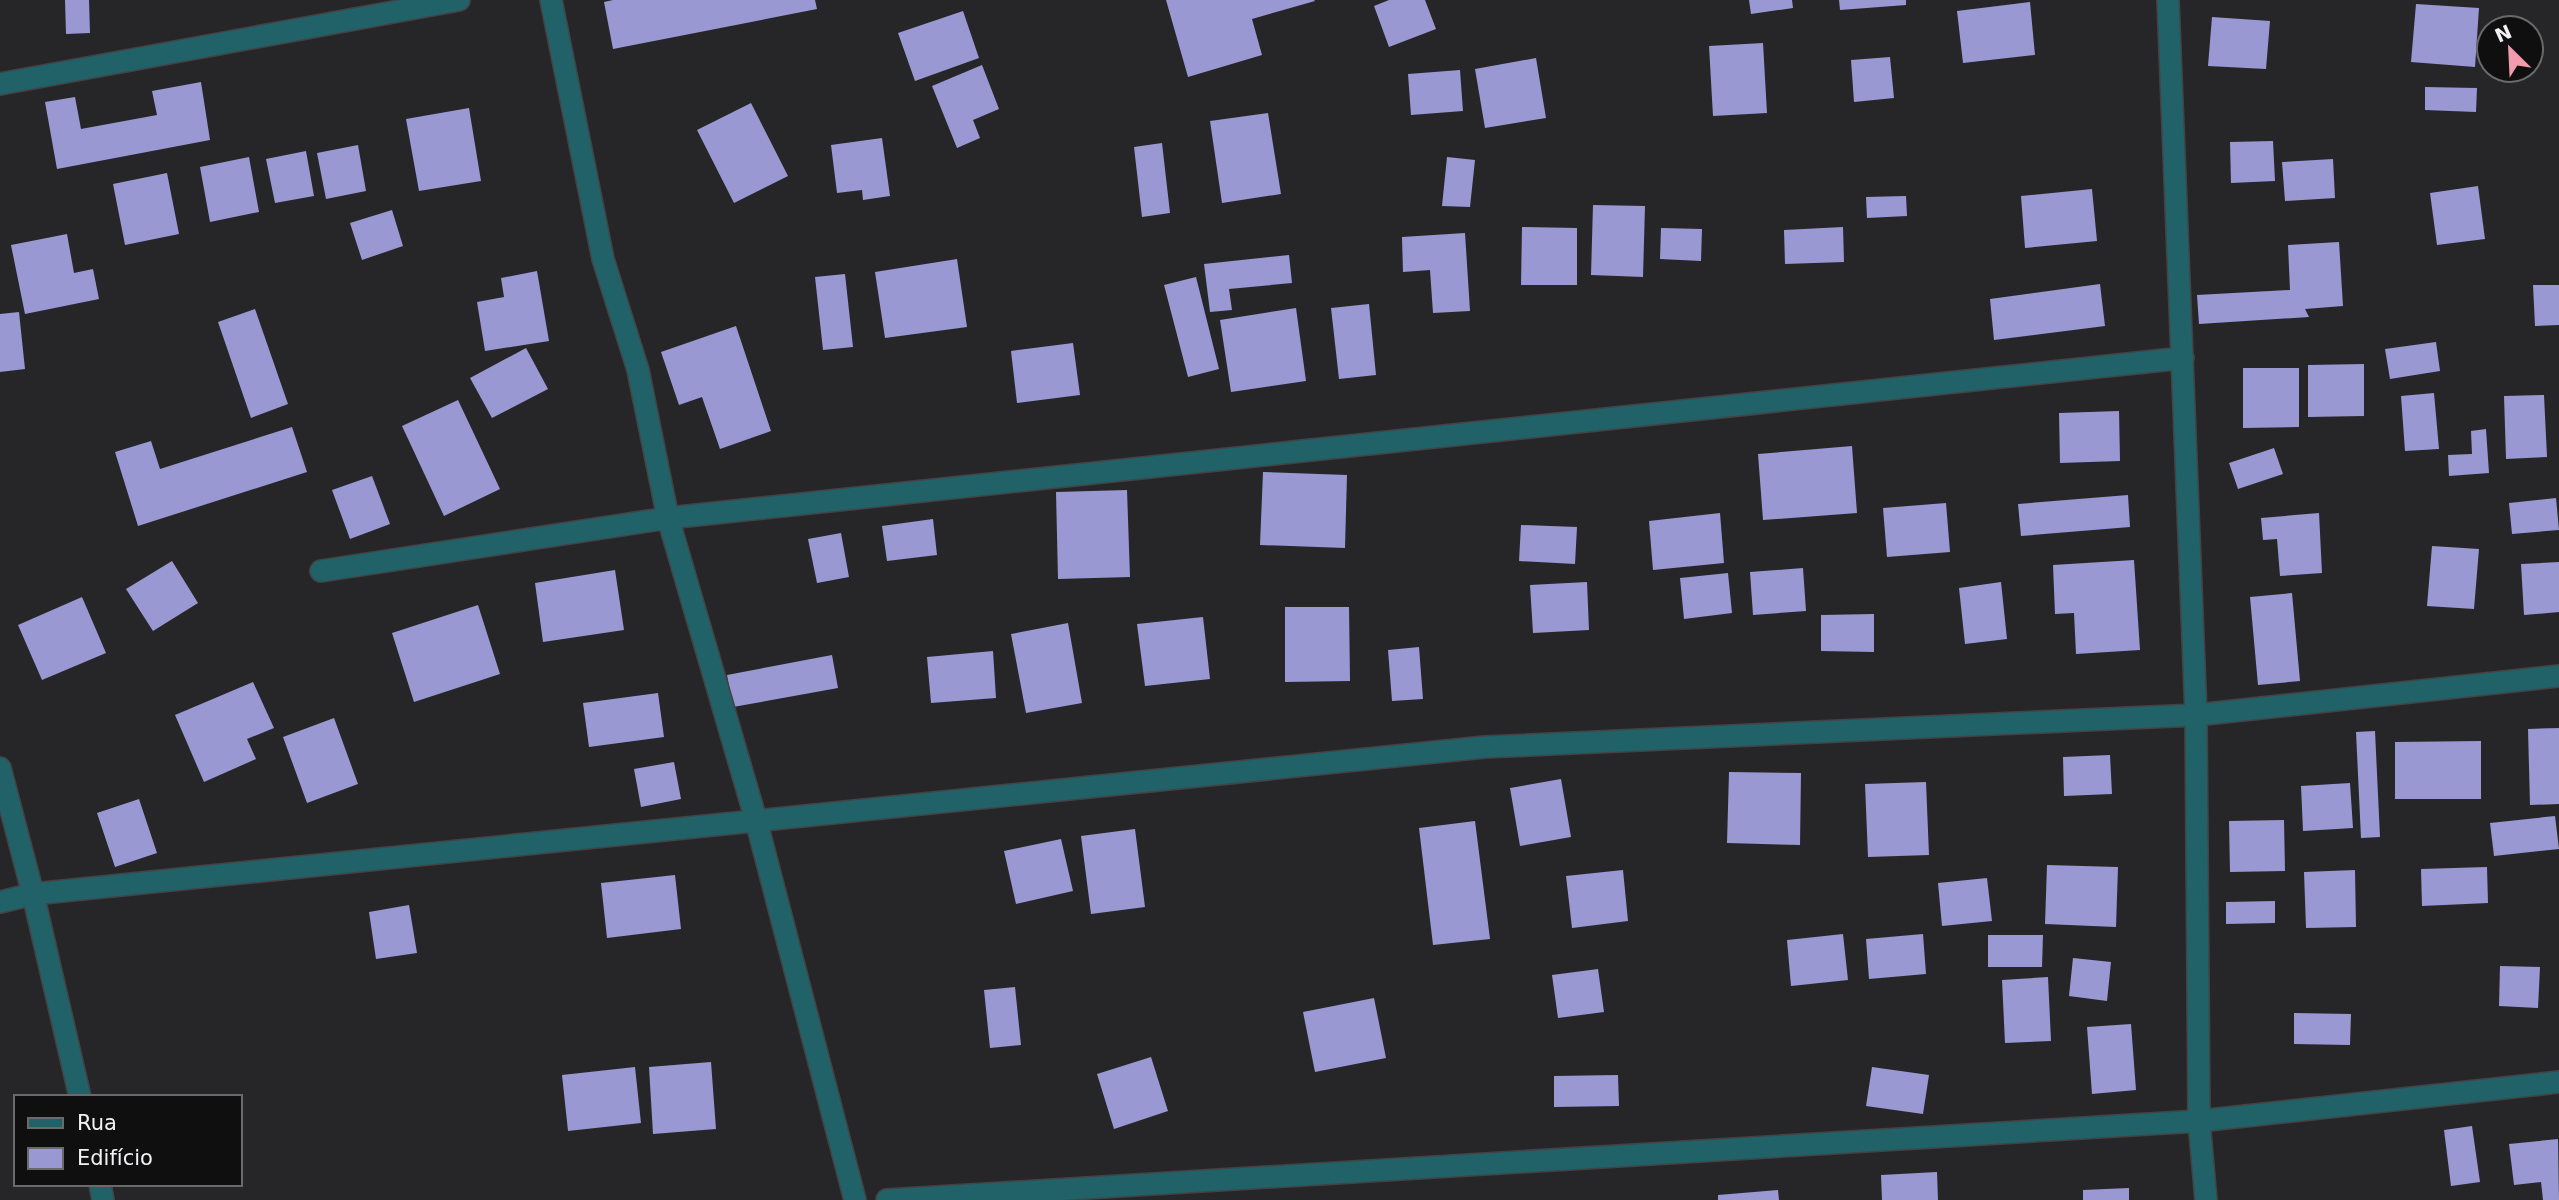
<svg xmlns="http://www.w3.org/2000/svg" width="2559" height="1200" viewBox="0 0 2559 1200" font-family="'DejaVu Sans',sans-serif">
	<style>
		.building { fill: #9998d3 }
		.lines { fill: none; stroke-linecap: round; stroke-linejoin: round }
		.street-casing { stroke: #434345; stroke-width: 24 }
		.street { stroke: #206268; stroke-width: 21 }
	</style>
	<rect width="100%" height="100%" fill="#262629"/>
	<path class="building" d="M65,0h24l1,33 -24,1z
		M613,0h202l2,9 -204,40 -9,-47z
		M1166,0h148l1,1 -63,18 10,36 -74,22z
		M1389,0h36l11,29 -47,18 -15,-41z
		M1749,0h43l1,8 -42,6z
		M1839,0h67v5l-66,5z
		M2030,2l5,53 -72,8 -6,-52z
		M2416,4l63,4 -4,59 -64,-5z
		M963,11l16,47 -64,23 -17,-48z
		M2212,17l58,4 -4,48 -58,-3z
		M1763,43l4,70 -54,3 -4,-70z
		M1890,57l4,41 -40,4 -3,-42z
		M1536,58l10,60 -61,10 -10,-59z
		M982,65l17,44 -26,11 7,18 -23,10 -25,-62z
		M1460,70l3,41 -52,4 -3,-41z
		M201,82l9,58 -153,29 -12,-67 30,-5 6,32 76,-14 -5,-24z
		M2425,87l52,1 -1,24 -51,-2z
		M751,103l37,73 -54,27 -37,-73z
		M469,108l12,73 -62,10 -13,-72z
		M1268,113l13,81 -59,9 -12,-82z
		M882,138l8,58 -27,4 -1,-10 -25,3 -6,-48z
		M2273,141l2,40 -44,2 -1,-41z
		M1162,143l8,70 -28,4 -8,-70z
		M358,145l8,46 -40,8 -9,-46z
		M306,151l8,45 -39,7 -9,-44z
		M249,157l10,55 -49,10 -10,-55z
		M1447,157l28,3 -5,47 -28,-1z
		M2333,159l2,39 -50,3 -3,-39z
		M167,173l12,61 -54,11 -12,-61z
		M2478,186l7,53 -48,6 -7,-52z
		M2092,189l5,52 -72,7 -4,-52z
		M1906,196l1,20 -40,2 -1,-21z
		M1593,205l52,1 -2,71 -52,-2z
		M392,210l11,36 -41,14 -12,-37z
		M1522,227l55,1v57h-56z
		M1843,227l1,35 -59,2 -1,-34z
		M1661,228l41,1 -1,32 -41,-2z
		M1465,233l5,78 -37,2 -3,-43 -27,2 -1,-35z
		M67,234l7,39 19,-4 6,30 -74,15 -14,-69z
		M2339,242l4,64 -38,3 4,8 -110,7 -2,-29 93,-5 -2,-45z
		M1289,255l3,28 -63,6 3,21 -22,2 -6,-48z
		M957,259l10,68 -82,11 -10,-66z
		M537,271l12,70 -64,10 -8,-49 27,-5 -3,-19z
		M845,274l8,73 -30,3 -8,-73z
		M1196,277l23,92 -31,8 -24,-92z
		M2100,284l5,42 -111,14 -4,-41z
		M2533,285h26v40l-24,1z
		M1369,304l7,71 -37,4 -8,-71z
		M1296,308l10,73 -75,11 -11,-72z
		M255,309l33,95 -37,14 -33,-96z
		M19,312l6,57 -25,3v-58z
		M736,326l35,105 -51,18 -18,-52 -23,8 -18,-53z
		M2436,342l4,29 -50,8 -5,-30z
		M1073,343l7,52 -63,8 -6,-52z
		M526,348l22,41 -56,29 -22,-40z
		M2364,364v52l-56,1v-52z
		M2243,368h56v59l-56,1z
		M2434,393l5,56 -34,2 -4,-55z
		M2544,395l3,62 -41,2 -2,-63z
		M458,400l42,89 -56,27 -42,-90z
		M2119,411l1,50 -60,2 -1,-50z
		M292,427l15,45 -169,54 -23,-74 36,-11 9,28z
		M2486,429l3,44 -40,3 -1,-21 24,-1 -1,-23z
		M1852,446l5,67 -94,7 -5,-66z
		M2274,448l9,26 -45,15 -9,-26z
		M1263,472l84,3 -2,73 -85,-3z
		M372,476l18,48 -40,15 -18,-49z
		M1127,490l3,87 -72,2 -2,-87z
		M2128,495l2,32 -109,9 -3,-32z
		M2556,498l3,32 -47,4 -3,-31z
		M1946,503l4,49 -63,5 -4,-49z
		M1720,513l4,50 -71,7 -4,-49z
		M2319,513l3,60 -42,3 -3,-37 -14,1 -2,-22z
		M933,519l4,36 -50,6 -5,-35z
		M1521,525l56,2 -2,37 -56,-3z
		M841,533l8,44 -32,6 -9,-44z
		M2432,546l47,3 -5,60 -47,-3z
		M2134,560l6,90 -64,4 -2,-41 -19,1 -2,-49z
		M172,561l26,42 -45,28 -27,-42z
		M2559,562v50l-35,3 -3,-51z
		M1803,568l3,43 -53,4 -3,-43z
		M615,570l9,60 -81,12 -8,-59z
		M1728,573l4,40 -48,6 -4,-41z
		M1587,582l2,48 -56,3 -3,-48z
		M2001,582l6,57 -42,5 -6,-56z
		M2292,593l8,88 -42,4 -8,-88z
		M82,597l24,56 -64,27 -24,-55z
		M478,605l22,69 -86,28 -22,-69z
		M1285,607h64l1,74 -65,1z
		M1874,614v38l-53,-1v-36z
		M1203,617l7,62 -65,7 -8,-62z
		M1068,623l14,80 -56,10 -15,-79z
		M1419,647l4,52 -31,2 -4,-51z
		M993,651l3,47 -65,5 -4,-46z
		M832,655l6,33 -105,19 -6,-32z
		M253,682l21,46 -27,11 9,20 -52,23 -29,-67z
		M658,693l6,44 -75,10 -6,-44z
		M334,718l24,66 -51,19 -24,-66z
		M2559,728v76l-29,1 -2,-76z
		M2375,731l5,106 -19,1 -5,-106z
		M2481,741v58h-86v-57z
		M2110,755l2,39 -48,2 -1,-39z
		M674,762l7,37 -40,8 -7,-38z
		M1729,772l72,1 -1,72 -73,-2z
		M1561,779l10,58 -51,9 -10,-58z
		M1926,782l3,73 -61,2 -3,-73z
		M2350,783l3,45 -50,3 -2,-45z
		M139,799l18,54 -42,14 -18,-54z
		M2555,816l4,33 -65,7 -4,-33z
		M2284,820l1,51 -55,1 -1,-51z
		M1475,821l15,118 -57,6 -14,-117z
		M1135,829l10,78 -54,7 -10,-78z
		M1061,839l12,52 -57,13 -12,-53z
		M2047,865l71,2 -2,60 -71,-3z
		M2487,867l1,36 -66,3 -1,-37z
		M1623,870l5,51 -56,7 -6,-52z
		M2355,870l1,57 -50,1 -2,-56z
		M675,875l6,54 -74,9 -6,-55z
		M1987,878l5,43 -50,5 -4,-43z
		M2275,901v22l-49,1v-22z
		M409,905l8,48 -41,6 -7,-47z
		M1843,934l5,46 -57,6 -4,-46z
		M1923,934l3,40 -57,5 -3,-40z
		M1988,935h55l-1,32h-54z
		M2073,958l38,4 -4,39 -38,-5z
		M2500,966l40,1 -2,41 -39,-2z
		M1598,969l6,43 -46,6 -6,-43z
		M2048,977l3,64 -46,2 -3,-63z
		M1015,987l6,58 -31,3 -6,-58z
		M1374,998l12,60 -71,14 -12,-60z
		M2294,1013l57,1 -1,31 -56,-1z
		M2131,1024l5,66 -44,4 -5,-67z
		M1151,1057l17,54 -54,18 -17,-55z
		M711,1062l5,67 -63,5 -4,-67z
		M635,1067l6,56 -73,8 -6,-56z
		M1872,1067l57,8 -6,39 -57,-8z
		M1618,1075l1,31 -65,1v-31z
		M2472,1126l8,56 -29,4 -7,-56z
		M2558,1139l1,61h-16l-2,-18 -27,3 -5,-41z
		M1937,1172l1,28h-56l-1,-25z
		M2129,1188v12h-46v-10z
		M1778,1190l1,10h-61v-5z"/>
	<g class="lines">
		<defs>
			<path id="street" d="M551,0l52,259 35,111 30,148 88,302 99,380
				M2168,0l28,715 3,406 7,79
				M0,84l459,-84
				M321,571l347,-53 1515,-160
				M0,768l33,126 47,203
				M0,902l33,-8 1452,-147 711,-32 363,-39
				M100,1184l3,16
				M887,1200l1312,-79 360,-39"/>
		</defs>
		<use href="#street" class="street-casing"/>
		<use href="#street" class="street"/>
	</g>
	<rect x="14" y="1095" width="228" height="91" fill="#0f0f10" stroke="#6a6a6b" stroke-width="2"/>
	<rect x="28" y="1118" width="35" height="10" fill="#206268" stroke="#6a6a6b" stroke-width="2"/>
	<text x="77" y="1130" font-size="21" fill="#f2f2f4">Rua</text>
	<rect x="28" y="1148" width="35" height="21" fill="#9998d3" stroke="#6a6a6b" stroke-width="2"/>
	<text x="77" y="1165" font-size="21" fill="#f2f2f4">Edifício</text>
	<g transform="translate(2510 49) rotate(336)"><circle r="33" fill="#0f0f10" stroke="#6a6a6b" stroke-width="2"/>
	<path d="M0-5L12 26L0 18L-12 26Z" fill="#f39aac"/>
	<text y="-10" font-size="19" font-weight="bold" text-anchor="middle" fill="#f2f2f4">N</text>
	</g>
</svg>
